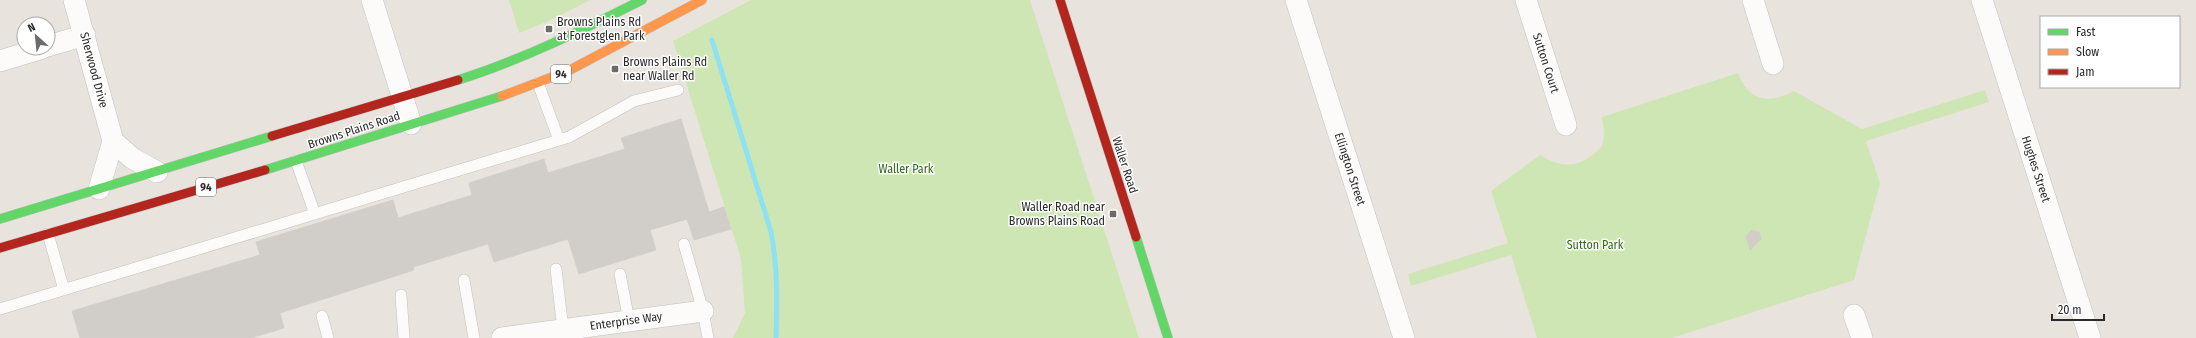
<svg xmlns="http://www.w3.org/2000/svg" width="2196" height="338" viewBox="0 0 2196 338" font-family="'Fira Sans Condensed',sans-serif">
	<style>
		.green { fill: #cee6b4 }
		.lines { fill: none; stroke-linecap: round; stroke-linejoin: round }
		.stream { stroke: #8de1f0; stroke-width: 5 }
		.building { fill: #d1cdc9; stroke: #d4cfcb }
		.lane-casing { stroke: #c2c1c1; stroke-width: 12 }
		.street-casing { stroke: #c2c1c1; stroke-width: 22 }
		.fast-casing { stroke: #c2c1c1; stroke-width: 10 }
		.slow-casing { stroke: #c2c1c1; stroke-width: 10 }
		.jam-casing { stroke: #c2c1c1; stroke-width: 10 }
		.lane { stroke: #fcfbfa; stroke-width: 11 }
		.street { stroke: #fcfbfa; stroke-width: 21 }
		.fast { stroke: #63d668; stroke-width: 9 }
		.slow { stroke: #ff974d; stroke-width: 9 }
		.jam { stroke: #b3261e; stroke-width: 9 }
		.poi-dot { fill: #6d6b69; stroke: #fff; stroke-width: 1.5 }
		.labels { text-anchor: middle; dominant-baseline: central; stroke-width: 3; stroke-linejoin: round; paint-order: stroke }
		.shield { fill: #fff; stroke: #6a6a6a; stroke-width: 1 }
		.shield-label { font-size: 11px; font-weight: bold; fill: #2a2a2a }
		.poi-label { font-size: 12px; fill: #2a2a2a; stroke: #fff; text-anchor: start }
		.street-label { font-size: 12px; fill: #2a2a2a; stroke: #fff }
		.park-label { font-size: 12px; fill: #2f6d14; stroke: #fff }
	</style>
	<rect width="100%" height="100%" fill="#e9e3de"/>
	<path class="green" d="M509,0h81l-39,20 -32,13z
		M751,0h279l109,338h-406l12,-25 -4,-54 -68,-218z
		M1738,73c11,29 31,31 56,18l68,38 123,-39 4,12 -123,39 14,42 -26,97 -182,58h-135l-26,-83 -100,31 -3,-12 100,-31 -17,-52 49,-36c18,11 34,14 51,1 5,-4 11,-8 12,-14 2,-9 0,-17 -1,-25z"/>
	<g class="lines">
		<path class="stream" d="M712,40l59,192c7,36 6,70 5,106"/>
	</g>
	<path class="building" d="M681,119l28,93 15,-5 7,22 -37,11 -7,-21 -37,11 6,20 -77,24 -11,-35 -74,23 -6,-18 -75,23 1,3 -134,43 4,15 -33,10h-171l-8,-27 188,-56 -4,-13 137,-42 5,18 74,-23 -3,-12 75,-24 4,14 77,-24 -4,-11z
		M1752,230l7,2 2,7 -11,11 -4,-14z"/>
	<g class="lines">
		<defs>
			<path id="lane" d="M538,83l21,57
				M296,161l19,53
				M48,234l16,56
				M684,244l19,67 5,27
				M556,269l7,61
				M620,274l9,47
				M464,280l10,58
				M401,295l3,43
				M0,309l569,-172 65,-36 44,-11
				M322,316l6,22"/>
			<path id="street" d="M74,0l39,141 -14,48
				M372,0l39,124
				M1296,0l108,338
				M1526,0l40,125
				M1753,0l20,64
				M1982,0l108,338
				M48,46l37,-11
				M0,61l43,-13
				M113,141l19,17 25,14
				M1854,315l8,23
				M502,338l201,-27"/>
			<path id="fast" d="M458,80c64,-20 124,-50 184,-80
				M265,170l237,-74
				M0,219l272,-83
				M1136,237l32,101"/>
			<path id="slow" d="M502,96l66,-25 134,-71"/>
			<path id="jam" d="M1060,0l76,237
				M272,136l186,-56
				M0,248l265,-78"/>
		</defs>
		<use href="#lane" class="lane-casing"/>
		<use href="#street" class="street-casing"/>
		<use href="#fast" class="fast-casing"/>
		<use href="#slow" class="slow-casing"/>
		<use href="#jam" class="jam-casing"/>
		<use href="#lane" class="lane"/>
		<use href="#street" class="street"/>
		<use href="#fast" class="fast"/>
		<use href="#slow" class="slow"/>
		<use href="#jam" class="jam"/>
	</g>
	<g class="poi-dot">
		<rect x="545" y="25" width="8" height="8" rx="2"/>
		<rect x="611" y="65" width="8" height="8" rx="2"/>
		<rect x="1109" y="210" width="8" height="8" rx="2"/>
	</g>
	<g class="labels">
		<g class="shield">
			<rect x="551" y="65" width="20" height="18" rx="3"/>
			<rect x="196" y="178" width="20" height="18" rx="3"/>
		</g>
		<g class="shield-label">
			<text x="561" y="74">94</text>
			<text x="206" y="187">94</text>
		</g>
		<g class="poi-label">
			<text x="557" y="22">Browns Plains Rd<tspan x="557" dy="14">at Forestglen Park</tspan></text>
			<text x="623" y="62">Browns Plains Rd<tspan x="623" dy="14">near Waller Rd</tspan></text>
			<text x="1105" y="207" text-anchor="end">Waller Road near<tspan x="1105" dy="14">Browns Plains Road</tspan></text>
		</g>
		<g class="street-label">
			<text transform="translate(1546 63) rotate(72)">Sutton Court</text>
			<text transform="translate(94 70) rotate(75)">Sherwood Drive</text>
			<text transform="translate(354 130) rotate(-18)">Browns Plains Road</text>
			<text transform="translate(1125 165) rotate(72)">Waller Road</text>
			<text transform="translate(1350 169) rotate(72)">Ellington Street</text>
			<text transform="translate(2036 169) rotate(72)">Hughes Street</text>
			<text transform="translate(626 321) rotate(-8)">Enterprise Way</text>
		</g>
		<g class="park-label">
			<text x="906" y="169">Waller Park</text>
			<text x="1595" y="245">Sutton Park</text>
		</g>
	</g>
	<rect x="2040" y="16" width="140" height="72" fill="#ffffff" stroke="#aaaaaa"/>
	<rect x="2048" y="29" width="20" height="6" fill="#63d668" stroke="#aaaaaa"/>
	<text x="2076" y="36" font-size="12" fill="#2a2a2a">Fast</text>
	<rect x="2048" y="49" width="20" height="6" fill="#ff974d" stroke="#aaaaaa"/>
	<text x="2076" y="56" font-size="12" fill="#2a2a2a">Slow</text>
	<rect x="2048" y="69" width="20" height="6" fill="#b3261e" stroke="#aaaaaa"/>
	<text x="2076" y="76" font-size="12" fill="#2a2a2a">Jam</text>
	<g transform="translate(36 36) rotate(333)"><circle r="19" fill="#ffffff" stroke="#aaaaaa"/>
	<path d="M0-3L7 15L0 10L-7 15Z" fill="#6d6b69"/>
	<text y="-6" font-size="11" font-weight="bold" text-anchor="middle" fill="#2a2a2a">N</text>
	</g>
	<path d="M2052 314v6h52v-6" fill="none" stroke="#2a2a2a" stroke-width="2"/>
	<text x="2058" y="314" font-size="12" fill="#2a2a2a" stroke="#ffffff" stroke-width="3" paint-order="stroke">20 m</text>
</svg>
